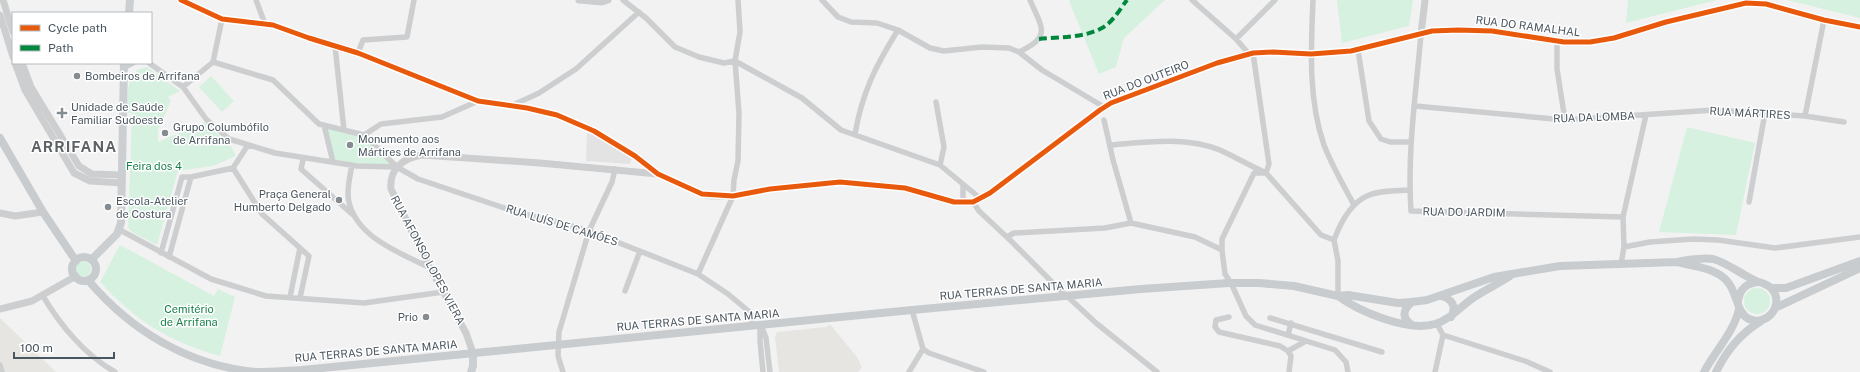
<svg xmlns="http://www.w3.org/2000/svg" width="1860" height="372" viewBox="0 0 1860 372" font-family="'Public Sans',sans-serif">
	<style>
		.commercial { fill: #e6e5e1 }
		.education { fill: #e4e3e4 }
		.green { fill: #d7f1e0 }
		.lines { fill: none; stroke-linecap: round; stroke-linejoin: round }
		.minor { stroke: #ccced0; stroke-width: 5.5 }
		.tertiary { stroke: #ccced0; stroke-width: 7 }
		.secondary { stroke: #cccfd2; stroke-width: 8 }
		.primary { stroke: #c8cccf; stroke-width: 8 }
		.quiet { stroke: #00873e; stroke-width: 4; stroke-dasharray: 8 4; stroke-linecap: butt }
		.cycleway-casing { stroke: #fff; stroke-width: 8 }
		.cycleway { stroke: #e8590c; stroke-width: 5 }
		.poi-dot { fill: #848c92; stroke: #fff; stroke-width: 1.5 }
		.labels { text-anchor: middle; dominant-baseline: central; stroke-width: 3; stroke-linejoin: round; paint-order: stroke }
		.street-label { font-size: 11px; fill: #49555f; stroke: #fff }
		.poi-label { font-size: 11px; fill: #49555f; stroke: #fff; text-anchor: start }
		.park-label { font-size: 11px; fill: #18814a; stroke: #fff }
		.district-label { font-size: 15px; font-weight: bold; letter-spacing: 1px; fill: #5d6266; stroke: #fff }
	</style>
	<rect width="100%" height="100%" fill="#f2f2f2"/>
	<path class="commercial" d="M0,318l56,54h-56z
		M830,324l27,33 5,10 -4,5h-79l-4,-35 2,-5 49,-5z"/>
	<path class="education" d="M587,130l45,27 -2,7 -44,-3z"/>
	<path class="green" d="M1070,0h95l-41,38 -8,29 -17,7 -30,-73z
		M1337,0h76l-4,26 -67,17z
		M1628,0h89l-91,23z
		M1787,0h73v18z
		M147,67l33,24 -12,6 3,4 -13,29v12l47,-20 26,24 5,10 -23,10 -35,5 -21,74 -24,-12 -5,-5 4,-115h-5c1,-17 -2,-44 20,-46z
		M211,76l23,25 -12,11 -23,-25z
		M1687,127l68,16 -19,92 -77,-3z
		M327,128l36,9 28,27h-30l-27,-4z
		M120,245l94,51 4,-7 17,8 -15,59c-52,-15 -83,-34 -120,-74z
		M75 269a8 8 0 1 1 16 0a8 8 0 1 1-16 0Z
		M1744 301a13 13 0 1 1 26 0a13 13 0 1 1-26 0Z"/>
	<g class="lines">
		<path class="minor" d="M256,0l9,24
			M623,0l23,18 29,29 24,10 25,6 11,-2
			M822,0l16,17 13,5 26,1 21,7 32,18 14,3 38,-4 27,1 10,4 23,18 62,37
			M1192,0l44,39 13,15
			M1313,0c-2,48 -5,99 11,145 8,21 20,41 30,60
			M1421,34c-5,59 -14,118 -10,177l212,6
			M1236,39l39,-39
			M1557,41v28l8,51
			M335,46l9,84
			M1358,50l11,71 12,18 9,3h21
			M1019,52c33,-15 23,-24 11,-52
			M358,53l5,-13 44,-3 7,-37
			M1253,53l16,111 -3,9 55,62 13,5 4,21v35
			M735,61l67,37 39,32 99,35 41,34
			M213,62l60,18 46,44 45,11 33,32 21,12 101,34 35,8 35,10 109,43 30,20 24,20v11
			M213,62l9,-43 51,6 121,41 84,35 49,7 30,7 37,16 41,25 23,18
			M149,63l34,24 23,32 23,20 46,14 82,13 40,1
			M123,68l10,-5
			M183,87l30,-25
			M936,102l8,45 -4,18
			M511,106l28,-13 37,-24 63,-57
			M1415,106l150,14 149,-10 91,6 39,6
			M1805,116l19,-96
			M1104,120l9,40 18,63
			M324,125l9,37
			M855,134c7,-41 21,-69 43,-104
			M364,135l17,-11 61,-7 36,-16
			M1110,145c35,-3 76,-9 110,5 15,7 29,15 44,22
			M303,160l-2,9 51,45
			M352,165c-2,11 -6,26 -3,37 8,36 52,51 81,66
			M233,168l29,46 47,42 -9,42
			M1266,173h-12l-32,66v11l3,24 6,9 15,33 9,9 80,25 11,12 2,10
			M963,185v18
			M973,202l6,9 32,30 42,42 43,40 61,49
			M1749,202l16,-89
			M120,230l91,49 55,17 98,7 79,-11
			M1007,237l7,-4 91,-5 26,-5 64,14 27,13
			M1334,240c6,-16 17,-37 33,-44 12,-6 30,-5 43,-6
			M1624,247l26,-5 43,-3 25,1 57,8 85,-11
			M161,253l21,-76h9l42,-9 15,-23
			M169,257l22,-80
			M1621,264l3,-17 -1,-30 23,-102
			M698,274l35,-78 1,-16 4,-19 1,-48 -4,-52 5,-29 -2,-32
			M625,291l15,-40
			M43,296c17,29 42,59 72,76
			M290,297l10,-49
			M912,310l11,39 6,4 55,19
			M1229,317l-13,3 -1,7 4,5 61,14 8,5 3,5 -2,16
			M1270,318l112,34
			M1437,324l6,11 82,26 25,11
			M761,325l5,13 4,34
			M760,327v14l3,31
			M1288,335l3,-12
			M1288,351l18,-10
			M0,365l2,7
			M563,372l-5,-16 1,-24 30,-101 23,-49 3,-13
			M909,372l14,-23
			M1435,372l8,-37"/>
		<path class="tertiary" d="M3,0l10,32
			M579,0l23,2 6,-2
			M0,15l13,42
			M1421,34l4,-34
			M15,63l10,27 49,83 16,8 32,2
			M22,63l9,24 48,79 13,8 30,1
			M0,213l15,3 28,-4
			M0,309l32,-8 44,-25
			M473,353l-7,-20 -36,-65 -39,-79c-2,-20 12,-31 31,-34l118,8 118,11 44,20 10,2h21l37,-7 70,-7 65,6 49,14h19l17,-9 110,-83 11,-7 106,-40 36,-10 20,-1 38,2 40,-3 81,-20 26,-1 34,1 72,11h26l24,-4 52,-16 80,-19 20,1 58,16 36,7"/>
		<path class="secondary" d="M129,13l1,-13
			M92,259l25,-25 4,-11 3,-160
			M471,372l2,-6v-13"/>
		<path class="primary" d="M0,138l43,74 33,49
			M72 269a12 12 0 1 1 24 0a12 12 0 1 1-24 0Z
			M88,280c43,51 101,86 169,92 15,0 30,-1 45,-2l610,-60 229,-21 88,-6h30l35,3 44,10 10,-1 50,8 14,-1 15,-2 67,-23 66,-11 117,-4c11,-2 24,-5 36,-3 15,4 29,16 43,22 6,2 12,3 16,8 13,16 -5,38 -23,30 -13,-6 -11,-26 -22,-38 -12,-14 -34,-14 -50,-19
			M1771,288h15l74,-27
			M1338,296c22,16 70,36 97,28 16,-5 25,-17 38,-26 12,-8 25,-14 37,-22
			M1441,296c11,3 16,10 10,21
			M1738,301c2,-12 8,-18 20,-19
			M1412,302c-9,7 -11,16 0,23
			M1775,308l85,-40
			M1704,372c11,-21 30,-40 35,-63
			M1716,372c11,-22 24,-38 45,-51"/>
		<path class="quiet" d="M1039,39c20,-2 45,-1 63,-11 11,-6 18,-19 25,-28"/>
		<defs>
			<path id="cycleway" d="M181,0l41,19 51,6 36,13 49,15 120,48 49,7 30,7 37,16 41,25 23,18 44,20 31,2 37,-7 70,-7 65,6 49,14h19l17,-9 110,-83 11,-7 106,-40 36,-10 20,-1 38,2 40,-3 81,-20 26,-1 34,1 72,11h26l24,-4 52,-16 80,-19 20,1 58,16 36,7"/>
		</defs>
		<use href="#cycleway" class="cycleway-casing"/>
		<use href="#cycleway" class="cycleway"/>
	</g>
	<g class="poi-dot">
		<circle cx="77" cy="76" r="4"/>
		<path d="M60 107h4v4h4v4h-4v4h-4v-4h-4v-4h4z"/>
		<circle cx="165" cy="133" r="4"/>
		<circle cx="350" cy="145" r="4"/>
		<circle cx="339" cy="200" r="4"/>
		<circle cx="108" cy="207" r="4"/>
		<circle cx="426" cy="317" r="4"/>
	</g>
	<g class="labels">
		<g class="street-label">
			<text transform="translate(1528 26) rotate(7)">RUA DO RAMALHAL</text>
			<text transform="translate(1146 80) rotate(-21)">RUA DO OUTEIRO</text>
			<text transform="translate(1750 113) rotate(3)">RUA MÁRTIRES</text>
			<text transform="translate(1594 117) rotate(-2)">RUA DA LOMBA</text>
			<text transform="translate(1464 212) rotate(1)">RUA DO JARDIM</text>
			<text transform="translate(562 225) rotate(17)">RUA LUÍS DE CAMÕES</text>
			<text transform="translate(428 260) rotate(62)">RUA AFONSO LOPES VIERA</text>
			<text transform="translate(1021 289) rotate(-5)">RUA TERRAS DE SANTA MARIA</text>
			<text transform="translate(698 320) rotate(-5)">RUA TERRAS DE SANTA MARIA</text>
			<text transform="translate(376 351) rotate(-5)">RUA TERRAS DE SANTA MARIA</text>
		</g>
		<g class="poi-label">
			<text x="85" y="76">Bombeiros de Arrifana</text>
			<text x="71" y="107">Unidade de Saúde<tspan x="71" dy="13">Familiar Sudoeste</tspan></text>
			<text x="173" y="127">Grupo Columbófilo<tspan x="173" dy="13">de Arrifana</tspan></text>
			<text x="358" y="139">Monumento aos<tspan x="358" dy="13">Mártires de Arrifana</tspan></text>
			<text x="331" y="194" text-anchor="end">Praça General<tspan x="331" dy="13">Humberto Delgado</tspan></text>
			<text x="116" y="201">Escola-Atelier<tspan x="116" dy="13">de Costura</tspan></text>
			<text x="418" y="317" text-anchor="end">Prio</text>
		</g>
		<g class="park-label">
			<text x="154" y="166">Feira dos 4</text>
			<text x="189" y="309">Cemitério<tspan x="189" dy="13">de Arrifana</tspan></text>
		</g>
		<g class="district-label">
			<text x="74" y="146">ARRIFANA</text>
		</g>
	</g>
	<rect x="12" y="12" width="140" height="52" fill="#ffffff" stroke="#b6bbbf"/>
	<rect x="20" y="25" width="20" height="6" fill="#e8590c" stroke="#b6bbbf"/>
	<text x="48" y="32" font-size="12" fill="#49555f">Cycle path</text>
	<rect x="20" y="45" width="20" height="6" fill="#00873e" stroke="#b6bbbf"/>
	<text x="48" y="52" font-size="12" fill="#49555f">Path</text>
	<path d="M14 352v6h100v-6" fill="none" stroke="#49555f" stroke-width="2"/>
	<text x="20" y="352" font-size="12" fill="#49555f" stroke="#ffffff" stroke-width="3" paint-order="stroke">100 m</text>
</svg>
